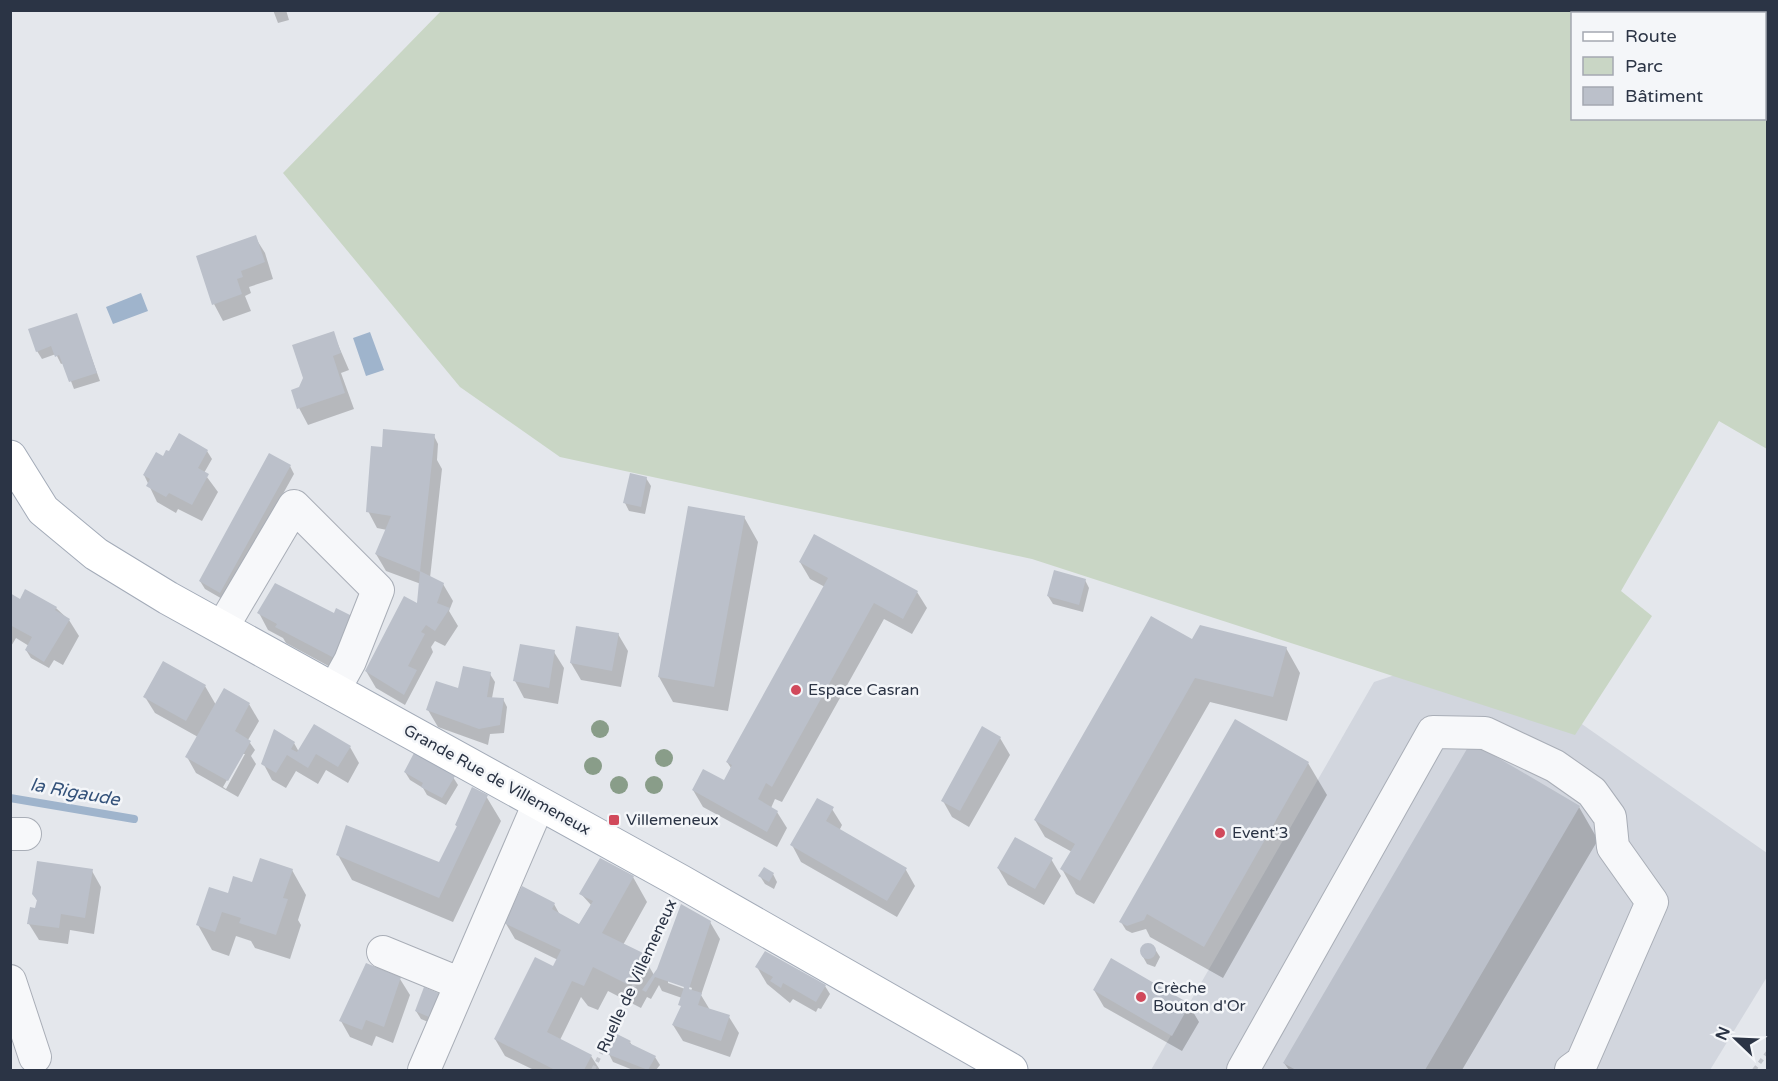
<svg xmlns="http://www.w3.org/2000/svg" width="1778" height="1081" viewBox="0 0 1778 1081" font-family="'Varela Round',sans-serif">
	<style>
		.built { fill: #d2d6de }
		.green { fill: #c9d6c5 }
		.water { fill: #9fb4cc }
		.shadow { fill: #0003; fill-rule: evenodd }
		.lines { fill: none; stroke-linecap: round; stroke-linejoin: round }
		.stream { stroke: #9fb4cc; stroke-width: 8 }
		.building { fill: #bbc0ca }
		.minor-casing { stroke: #a9aeb7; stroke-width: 34 }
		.major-casing { stroke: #a3abb8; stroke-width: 35 }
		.path { stroke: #c2c5cb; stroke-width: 4; stroke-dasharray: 4.5 4.5; stroke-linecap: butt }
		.minor { stroke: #f7f8fa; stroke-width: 32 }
		.major { stroke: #fff; stroke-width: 33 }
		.tree { fill: #899d89 }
		.poi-dot { fill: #d1495b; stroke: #f4f6f9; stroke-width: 2 }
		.labels { text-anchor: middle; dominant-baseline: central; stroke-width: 5; stroke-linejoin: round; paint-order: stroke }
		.poi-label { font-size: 16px; fill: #2b3445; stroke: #f4f6f9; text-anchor: start }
		.street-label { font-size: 16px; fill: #2b3445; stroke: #f4f6f9 }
		.water-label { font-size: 18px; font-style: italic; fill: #34527a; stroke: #f4f6f9 }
	</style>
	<rect width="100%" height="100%" fill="#e4e7ec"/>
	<path class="built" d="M1407,671l146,33 214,149v124l-57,93h-559l223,-388z"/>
	<path class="green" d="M442,10l1309,1 2,2 -181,1v104h192l1,-87 2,5v413l-48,-28 -98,170 31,25 -77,119 -543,-176 -472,-102 -100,-70 -177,-214z"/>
	<path class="water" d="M141,293l7,18 -35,13 -7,-17z
		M370,332l14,38 -18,6 -13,-38z"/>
	<path class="shadow" d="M273,10h13l3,10 -11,3z
		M255,237l10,16 8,26 -24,8 2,6 -6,3 6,15 -28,10 -9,-17z
		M76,315l24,66 -26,8 -10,-26 -3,1 -5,-10 -14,5 -5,-8z
		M333,333l16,37 -8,3 13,36 -46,16 -9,-17 1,-20z
		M434,436l4,8 -1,16 5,9 -12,109 13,6 10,17 -4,10 9,15 -13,20 -10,-5 -4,6 2,5 -28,53 -29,-17 -10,-17 52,-65 3,-22 -35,-13 -10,-17 11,-24 -10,-2 -9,-17 15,-63z
		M207,451l5,8 -8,14 14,19 -16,29 -24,-12 -2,4 -19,-11 -13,-27 17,-18z
		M290,466l4,8 -70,126 -19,-11 -5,-8z
		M646,478l5,8 -6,28 -16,-3 -4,-8z
		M744,517l14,25 -30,169 -55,-9 -14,-25z
		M800,562l117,30 10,16 -15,26 -28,-15 -102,183 -7,-3 -4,9 6,4 10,16 -10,19 -74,-40 -10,-17 31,-8 7,-14 -4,-6 98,-175 -15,-8z
		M1085,580l4,8 -6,24 -30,-8 -5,-8z
		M10,595l10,6 36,7 13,12 10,16 -16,29 -9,-5 -5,8 -18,-10 -5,-8 3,-4 -13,-8 -6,10z
		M259,613l76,2 10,60 -59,-32 -3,-5 -15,-8z
		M618,634l10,17 -7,36 -40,-7 -10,-17z
		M1192,641l94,7 14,25 -13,48 -77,-19 -116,202 -18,-10 -14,-25 10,-17 -27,-15 -10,-17z
		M554,652l10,16 -6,36 -34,-6 -9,-17z
		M490,674l5,8 -3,16 11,1 4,8 -3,26 -14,1 -2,11 -50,-18 -10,-17z
		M205,686l11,19 33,-1 10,17 -11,19 7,10 -4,6 5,8 -18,33 -42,-24 -9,-16 11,-20 -43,-24 -10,-16zM242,754h3l-19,35 -3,-2z
		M1000,738l10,17 -41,72 -17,-10 -9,-16z
		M294,743l5,9 51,-5 9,16 -11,20 -22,-13 -8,14 -22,-13 -10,17 -14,-8 -9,-17z
		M1308,763l19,32 -104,183 -73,-41 -4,-8 -14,4 -6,-3 -5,-8z
		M405,772l48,5 5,8 -12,20 -19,-10 -4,-7 -13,-8z
		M486,796l15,25 -48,101 -101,-42 -14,-25 102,9 18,-36 -2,-3z
		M1579,807l19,33 -136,230h-173l-5,-7z
		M832,809l10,16 -3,6 67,39 9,16 -18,31 -96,-55 -9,-17z
		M1051,859l10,17 -17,29 -36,-20 -10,-17z
		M292,870l14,25 -8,25 3,5 -11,34 -35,-11 -4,-7 -15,-5 -7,20 -17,-6 -14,-25 31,-30z
		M92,871l9,16 -7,47 -24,-4 -2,14 -29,-4 -10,-16 9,-22 -5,-8z
		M773,874l4,8 -3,7 -9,-5 -5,-8z
		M633,877l14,25 -24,43 19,9 12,21 5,-5 22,-64 29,16 10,17 -19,56 9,15 19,7 10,16 -9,24 -47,-16 -10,-16 8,-17 1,-10 -20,-7 -3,-6 -8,14 -4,-2 -6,11 -33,-17 -10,19 -10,-4 -7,-9 -21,43 31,16 9,14h-66l-29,-14 -10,-17 62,-69 1,-10 -43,-21 -10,-17 49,-18 6,11 19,10 12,-20 -10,-11zM668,979l24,9 -1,3 -23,-8z
		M1147,945l8,4 5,8 -5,10 -8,-3 -5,-9 -1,-4z
		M757,967l68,19 5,8 -9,15 -3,-1 -2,4 -23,-13 -3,4 -23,-19z
		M400,979l10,16 -17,48 -17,-7 -4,10 -22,-9 -9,-16z
		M1094,990l95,15 10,17 -17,29 -78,-44z
		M449,1005l-9,22 -19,-8 -5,-8z
		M630,1042l3,5 22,10 5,8 -4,5h-23l-20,-8 -4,-8z"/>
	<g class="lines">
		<path class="stream" d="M10,798l124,21"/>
	</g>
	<path class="building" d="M256,235l9,27 -24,9 2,6 -6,2 5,15 -30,11 -16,-49z
		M77,313l20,60 -28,9 -10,-27 -4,2 -4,-11 -15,6 -8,-23z
		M334,331l7,22 -8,3 12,37 -48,16 -6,-19 8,-3 4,-9 -11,-33z
		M383,429l52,5 -15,138 -45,-18 16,-38 -25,-4 5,-66 11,1z
		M179,433l29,17 -10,18 11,6 -17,31 -23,-12 -3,4 -20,-11 4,-7 -7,-4 13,-23 7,4 3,-6 3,1z
		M269,453l22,12 -71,128 -21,-12z
		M630,473l17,4 -6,30 -18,-4z
		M688,506l57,10 -31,171 -56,-10z
		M814,534l104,57 -15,28 -29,-16 -102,184 -6,-4 -8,16 20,12 -11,21 -75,-42 11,-21 21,11 8,-15 -6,-3 102,-184 -29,-16z
		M1054,570l32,9 -7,26 -32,-9z
		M420,571l24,12 -7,20 13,5 -15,23 -9,-6 -5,7 4,2 -17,32 9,4 -13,25 -39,-24 39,-75 13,7z
		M275,583l59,30 2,-5 20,10 -20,41 -61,-32 2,-3 -20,-11z
		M25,589l32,18 -2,3 15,9 -26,43 -19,-12 7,-13 -22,-12v-32l10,6z
		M1151,616l41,23 8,-14 87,22 -14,50 -78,-19 -115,203 -20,-12 15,-25 -41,-24z
		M576,626l43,7 -7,38 -42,-8z
		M520,644l35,6 -6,38 -36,-7z
		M163,661l43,24 -20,36 -43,-24z
		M463,666l28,6 -4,25 17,1 -4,27 -21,4 -53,-19 10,-29 22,7z
		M224,688l26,15 -15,28 16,10 -23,40 -43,-24z
		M1235,719l74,43 -105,185 -57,-33 -3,6 -17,6 -8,-4z
		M314,724l37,22 -13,21 -22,-13 -8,14 -21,-13 -11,18 -15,-9 13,-35 21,13 -4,7 6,3z
		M982,726l19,11 -41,74 -19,-10z
		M1471,742l109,64 -155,264h-129l-13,-7z
		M414,753l41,23 -13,22 -21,-11 2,-4 -19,-11z
		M472,787l16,8 -49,103 -103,-43 10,-30 93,37 18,-36 -2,-1z
		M817,798l17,9 -8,14 81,47 -20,33 -97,-56z
		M1015,837l38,21 -18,31 -38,-21z
		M260,858l33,11 -10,29 5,1 -12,36 -37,-12 2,-5 -19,-6 -7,20 -19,-7 13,-38 19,6 5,-17 19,6z
		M600,858l34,18 -32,57 41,20 -16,31 -34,-17 -9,19 -12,-5 -25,51 45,23 -8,15h-29l-61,-31 41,-82 18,9 8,-16 -57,-27 18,-37 33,17 -3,6 27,15 14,-23 -14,-7z
		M37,861l56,8 -8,49 -24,-4 -2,14 -32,-4 3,-17 5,1 2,-8 -5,-6z
		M764,867l10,6 -5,9 -11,-6z
		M681,904l30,17 -22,68 13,4 -4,12 32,10 -9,26 -49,-16 9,-19 -3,-1 6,-18 -29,-10 -9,15 -4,-2 15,-21z
		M1140 951a8 8 0 1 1 16 0a8 8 0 1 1-16 0Z
		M765,951l61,34 -10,17 -33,-19 -2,5 -11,-7 3,-4 -18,-10z
		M1111,958l79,46 -18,32 -79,-46z
		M366,963l35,14 -17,50 -18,-7 -4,10 -23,-9z
		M424,987l21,9 -9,24 -21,-9z
		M617,1034l14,7 -2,2 27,13 -8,14 -41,-16z"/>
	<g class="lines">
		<defs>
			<path id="minor" d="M222,628l72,-122 84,84 -28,71 -16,29
				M10,834h15
				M383,952l78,32
				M10,981l25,76
				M424,1070l115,-267
				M1243,1070l190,-338 52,1 70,33 37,26 18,25 3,30 39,55 -70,160 -11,8"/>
			<path id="major" d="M10,457l33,53 53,44 72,44 512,283 331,189"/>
		</defs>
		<use href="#minor" class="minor-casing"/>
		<use href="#major" class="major-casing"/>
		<path class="path" d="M1759,10l2,4
			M1764,18l4,5
			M593,1070l54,-111 22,-51
			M1754,1070l14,-18"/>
		<use href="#minor" class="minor"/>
		<use href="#major" class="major"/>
	</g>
	<g class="tree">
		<circle cx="600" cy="729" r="9"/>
		<circle cx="664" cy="758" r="9"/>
		<circle cx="593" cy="766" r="9"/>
		<circle cx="619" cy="785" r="9"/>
		<circle cx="654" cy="785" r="9"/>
	</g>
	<g class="poi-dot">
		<circle cx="796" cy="690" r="6"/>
		<rect x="608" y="814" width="12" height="12" rx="3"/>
		<circle cx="1220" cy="833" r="6"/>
		<circle cx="1141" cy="997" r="6"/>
	</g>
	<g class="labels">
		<g class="poi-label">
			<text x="808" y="690">Espace Casran</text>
			<text x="626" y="820">Villemeneux</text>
			<text x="1232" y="833">Event'3</text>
			<text x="1153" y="988">Crèche<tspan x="1153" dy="18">Bouton d'Or</tspan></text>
		</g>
		<g class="street-label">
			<text transform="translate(497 780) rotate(29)">Grande Rue de Villemeneux</text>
			<text transform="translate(637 976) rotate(-65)">Ruelle de Villemeneux</text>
		</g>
		<g class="water-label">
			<text transform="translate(75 792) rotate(10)">la Rigaude</text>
		</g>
	</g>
	<rect width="1778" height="1081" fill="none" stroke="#2b3445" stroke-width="24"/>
	<rect x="1571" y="12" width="195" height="108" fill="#f4f6f9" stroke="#a4a8b1" stroke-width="1.5"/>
	<rect x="1583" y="32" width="30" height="9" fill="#ffffff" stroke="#a4a8b1" stroke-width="1.5"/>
	<text x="1625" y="42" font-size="18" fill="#2b3445">Route</text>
	<rect x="1583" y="57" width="30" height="18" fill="#c9d6c5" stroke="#a4a8b1" stroke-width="1.5"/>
	<text x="1625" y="72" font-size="18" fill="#2b3445">Parc</text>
	<rect x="1583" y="87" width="30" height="18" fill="#bbc0ca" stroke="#a4a8b1" stroke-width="1.5"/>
	<text x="1625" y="102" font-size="18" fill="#2b3445">Bâtiment</text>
	<g transform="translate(1736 1039) rotate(293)" stroke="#f4f6f9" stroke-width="4.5" paint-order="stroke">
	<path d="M0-4.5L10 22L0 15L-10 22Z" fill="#2b3445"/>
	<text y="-9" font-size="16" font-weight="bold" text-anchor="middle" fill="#2b3445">N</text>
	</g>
</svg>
